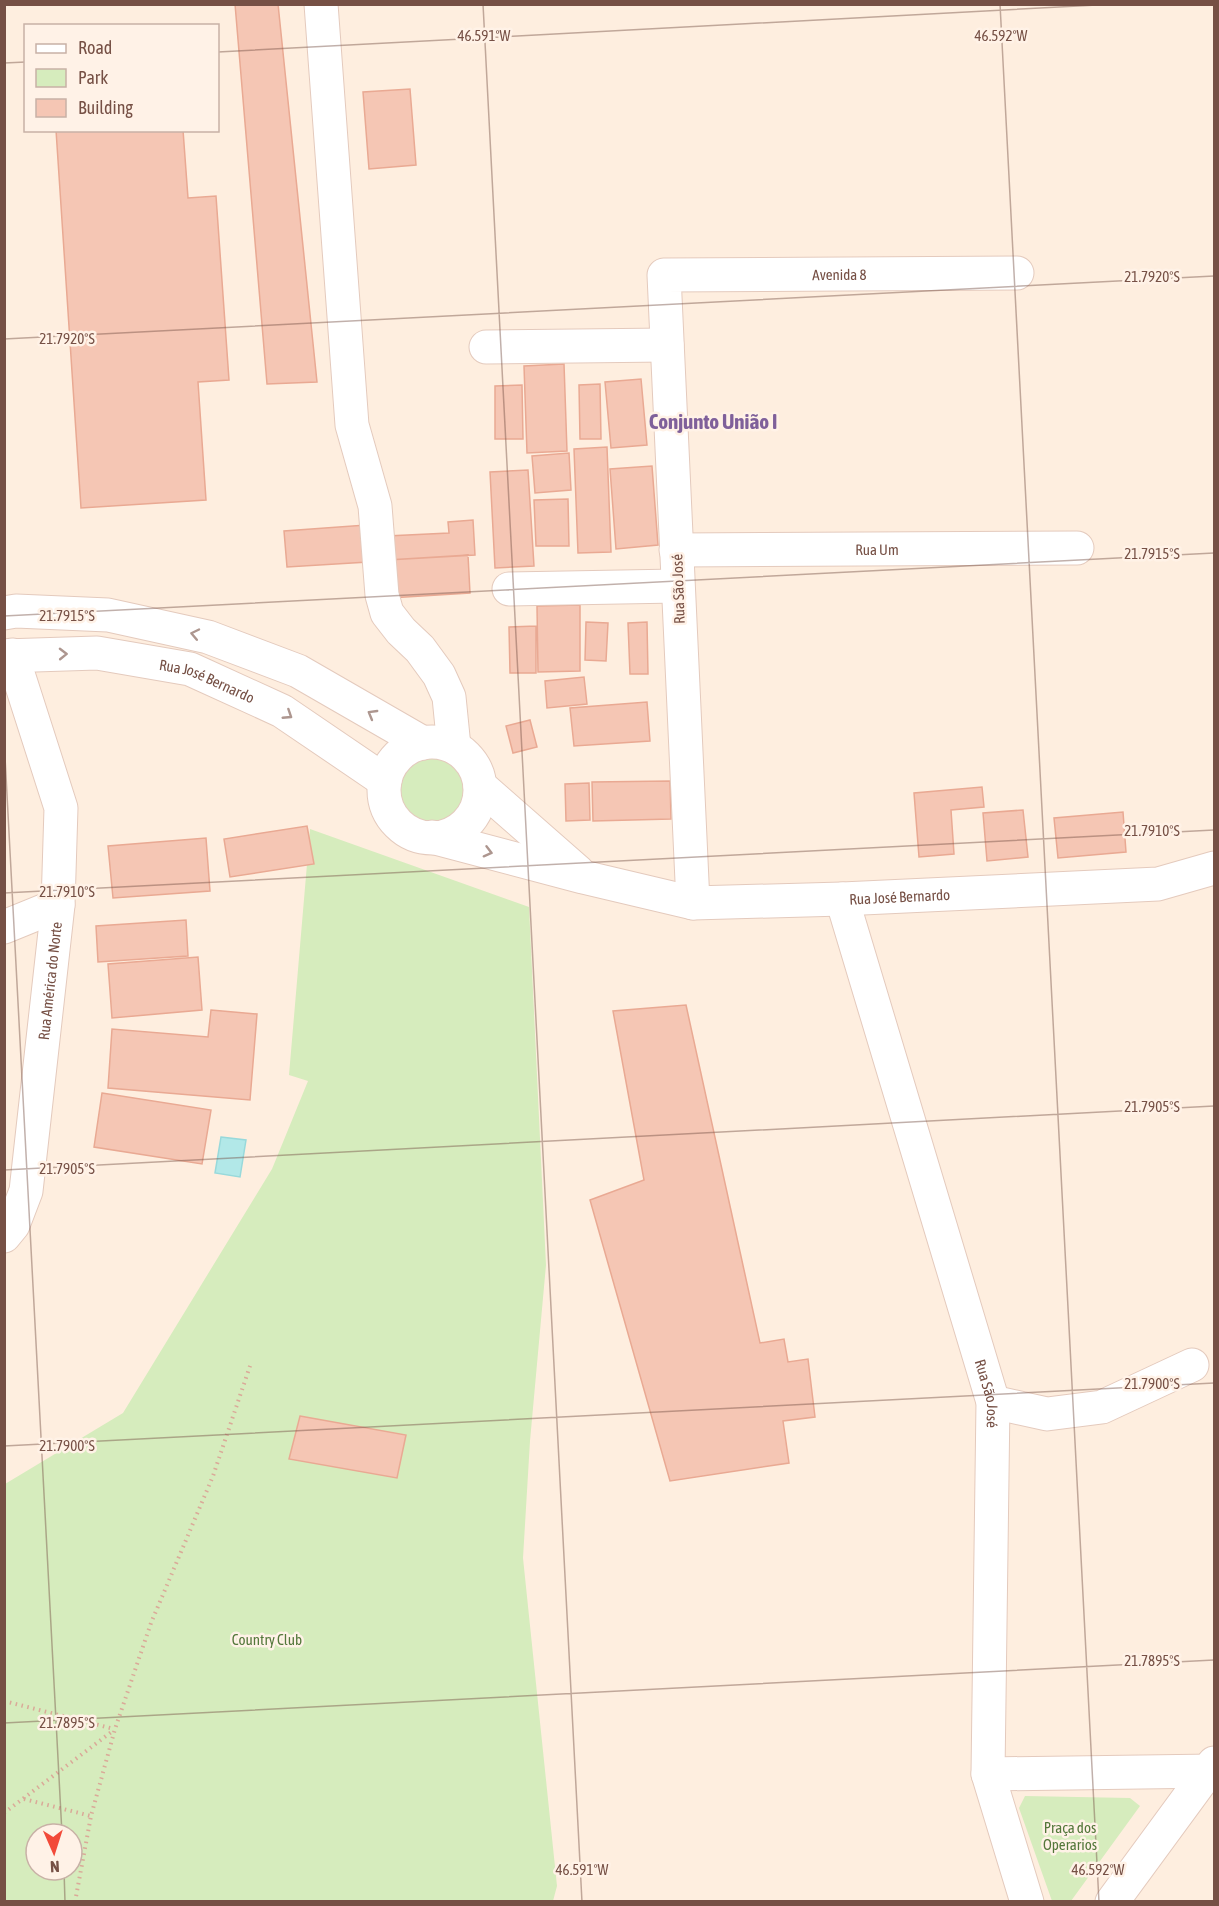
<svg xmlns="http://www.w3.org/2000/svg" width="1219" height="1906" viewBox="0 0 1219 1906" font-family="'Asap Condensed',sans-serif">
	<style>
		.green { fill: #d6ecbd; fill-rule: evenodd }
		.water { fill: #b2e8e8; stroke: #98d9db; stroke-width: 1.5 }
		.building { fill: #f5c6b4; stroke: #e9a993; stroke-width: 1.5 }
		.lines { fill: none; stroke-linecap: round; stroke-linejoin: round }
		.minor-casing { stroke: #e4cabd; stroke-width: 35 }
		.path { stroke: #daa998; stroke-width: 4; stroke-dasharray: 1.5 4.5; stroke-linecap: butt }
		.minor { stroke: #fff; stroke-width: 33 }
		.oneway { stroke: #ad968f }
		.ticks { fill: none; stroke: #765045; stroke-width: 1.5; stroke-opacity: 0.45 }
		.labels { text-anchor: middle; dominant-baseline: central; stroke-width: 5; stroke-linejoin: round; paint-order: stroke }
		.street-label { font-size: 15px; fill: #765045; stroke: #fff2e7 }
		.park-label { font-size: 15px; fill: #53773a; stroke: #fff2e7 }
		.district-label { font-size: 21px; font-weight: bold; fill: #7f609a; stroke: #fff2e7 }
		.ticks-label { font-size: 15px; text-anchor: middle; fill: #765045; stroke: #fff2e7; stroke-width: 5; stroke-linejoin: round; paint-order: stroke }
	</style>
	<rect width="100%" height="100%" fill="#feeedf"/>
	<path class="green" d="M397 790a35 35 0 1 1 70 0a35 35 0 1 1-70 0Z
		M310,829l219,78 17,358 -16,176 -7,117 34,328 -4,15 -548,1v-418l118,-71 149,-244 36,-88 -19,-6zM36,1834h36v36h-36z
		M1025,1796l105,2 10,8 -69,95h-19l-33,-93z"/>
	<path class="water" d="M221,1137l25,3 -6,37 -25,-4z"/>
	<path class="building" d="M235,4h43l39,378 -50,2z
		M410,89l6,76 -47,4 -6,-77z
		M56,130h127l5,68 28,-2 13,184 -31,2 8,118 -125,8z
		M564,364l3,87 -40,2 -3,-87z
		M641,379l6,66 -36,3 -6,-66z
		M600,384l1,55h-21l-1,-54z
		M522,385l1,54h-28v-53z
		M607,447l4,105 -33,1 -4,-104z
		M569,453l2,37 -36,3 -3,-37z
		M652,466l6,79 -42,4 -6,-80z
		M528,470l6,96 -39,2 -5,-96z
		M568,499l1,47h-33l-2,-46z
		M473,520l2,35 -87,5 -1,-24 62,-3 -1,-11z
		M366,525l2,37 -81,5 -3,-36z
		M468,555l2,38 -80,5 -2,-38z
		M580,605v66l-42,1 -1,-66z
		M586,622l22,1 -2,38 -21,-1z
		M647,622l1,52h-18l-2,-51z
		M536,626v47h-26l-1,-46z
		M584,677l3,27 -40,4 -2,-27z
		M647,702l3,39 -76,5 -4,-38z
		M530,720l7,27 -24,6 -7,-27z
		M670,781l1,38 -78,2 -1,-39z
		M589,783l1,37 -24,1 -1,-37z
		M982,787l2,20 -33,3 3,44 -35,3 -5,-64z
		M1023,810l5,47 -41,4 -4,-48z
		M1123,812l3,40 -68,6 -4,-40z
		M307,826l7,38 -84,13 -6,-38z
		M206,838l4,53 -97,7 -5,-52z
		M186,920l2,36 -90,6 -2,-36z
		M198,957l4,53 -90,8 -4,-54z
		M686,1005l74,338 24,-4 4,23 20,-3 7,58 -32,4 6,42 -119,18 -80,-281 54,-20 -31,-169z
		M211,1010l46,4 -7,86 -142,-12 4,-59 96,8z
		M102,1093l109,17 -9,54 -108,-17z
		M300,1416l106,19 -9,43 -108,-19z"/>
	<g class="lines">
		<defs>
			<g id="minor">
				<path d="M321,4l31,421 23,81 7,89 5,18 14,18 19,18 19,26 10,22 5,50"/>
				<path d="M486,347l181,-2"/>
				<path id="s1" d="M676,550l401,-2"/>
				<path d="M509,589l168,-3"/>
				<path d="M4,613l12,-2 92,4 100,22 90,34 125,72"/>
				<path id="s2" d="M4,656l93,-3 93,16 92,42 103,70"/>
				<circle cx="432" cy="790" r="48"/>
				<path d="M480,786l98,86"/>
				<path id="s3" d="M432,837l151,40 110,26 149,-4 316,-15 56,-16"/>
				<path id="s4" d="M842,899l151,503 -5,372 39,128"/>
				<path id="s5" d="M693,903l-29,-628 353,-2"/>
				<path d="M4,927l54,-22"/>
				<path id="s6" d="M4,1236l9,-11 13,-34 32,-286 3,-97 -49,-153"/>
				<path d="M993,1402l54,12 55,-7 90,-42"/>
				<path d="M988,1774l226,-3"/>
				<path d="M1112,1902l102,-139"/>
			</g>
		</defs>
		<use href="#minor" class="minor-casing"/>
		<path class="path" d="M4,1701l110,28
			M24,1799l67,17
			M4,1813l110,-83
			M75,1902l16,-86 24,-87 36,-106 62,-147 38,-113"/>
		<use href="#minor" class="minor"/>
	</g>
	<defs><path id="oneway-chevron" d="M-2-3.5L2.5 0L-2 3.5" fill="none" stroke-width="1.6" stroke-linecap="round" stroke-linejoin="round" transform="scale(1.5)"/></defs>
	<g class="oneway">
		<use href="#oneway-chevron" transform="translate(195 634) rotate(-168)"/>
		<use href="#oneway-chevron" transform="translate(63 654) rotate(-1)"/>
		<use href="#oneway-chevron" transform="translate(372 714) rotate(-150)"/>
		<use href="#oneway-chevron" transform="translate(288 715) rotate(33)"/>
		<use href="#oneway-chevron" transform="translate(488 852) rotate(15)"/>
	</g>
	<path class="ticks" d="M483,4l99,1898M1000,4l99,1898M218,52l898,-48M4,63l22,-1M4,339l1210,-63M4,616l1210,-63M4,738l58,1096M4,893l1210,-63M4,1170l1210,-64M4,1446l1210,-63M4,1723l1210,-63M64,1870l1,32"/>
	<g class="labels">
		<g class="street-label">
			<text stroke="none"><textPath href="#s5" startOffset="804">Avenida 8</textPath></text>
			<text stroke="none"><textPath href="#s1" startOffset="201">Rua Um</textPath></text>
			<text transform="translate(678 589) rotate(-92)">Rua São José</text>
			<text stroke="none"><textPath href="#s2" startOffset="207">Rua José Bernardo</textPath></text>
			<text stroke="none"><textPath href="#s3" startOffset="476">Rua José Bernardo</textPath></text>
			<text stroke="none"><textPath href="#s6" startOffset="262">Rua América do Norte</textPath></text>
			<text stroke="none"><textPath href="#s4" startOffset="516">Rua São José</textPath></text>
		</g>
		<g class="park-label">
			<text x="267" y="1639">Country Club</text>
			<text x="1070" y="1827">Praça dos<tspan x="1070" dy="17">Operarios</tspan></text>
		</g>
		<g class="district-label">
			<text x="713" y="421">Conjunto União I</text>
		</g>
	</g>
	<g class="ticks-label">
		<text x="484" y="41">46.591°W</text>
		<text x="1001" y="41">46.592°W</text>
		<text x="1152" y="282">21.7920°S</text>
		<text x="67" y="344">21.7920°S</text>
		<text x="1152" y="559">21.7915°S</text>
		<text x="67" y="621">21.7915°S</text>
		<text x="1152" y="836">21.7910°S</text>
		<text x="67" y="897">21.7910°S</text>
		<text x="1152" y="1112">21.7905°S</text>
		<text x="67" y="1174">21.7905°S</text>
		<text x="1152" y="1389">21.7900°S</text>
		<text x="67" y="1451">21.7900°S</text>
		<text x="1152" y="1666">21.7895°S</text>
		<text x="67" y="1728">21.7895°S</text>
		<text x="582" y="1875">46.591°W</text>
		<text x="1098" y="1875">46.592°W</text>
	</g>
	<rect width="1219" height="1906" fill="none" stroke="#765045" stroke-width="12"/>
	<rect x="24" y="24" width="195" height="108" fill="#fff2e7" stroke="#c8b1a6" stroke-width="1.5"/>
	<rect x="36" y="44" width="30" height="9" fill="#ffffff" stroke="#c8b1a6" stroke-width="1.5"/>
	<text x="78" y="54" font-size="18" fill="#765045">Road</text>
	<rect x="36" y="69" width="30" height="18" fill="#d6ecbd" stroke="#c8b1a6" stroke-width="1.5"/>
	<text x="78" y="84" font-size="18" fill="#765045">Park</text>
	<rect x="36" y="99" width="30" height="18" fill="#f5c6b4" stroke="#c8b1a6" stroke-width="1.5"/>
	<text x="78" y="114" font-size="18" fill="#765045">Building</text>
	<g transform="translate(54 1852) rotate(177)"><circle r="28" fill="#fff2e7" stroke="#c8b1a6" stroke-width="1.5"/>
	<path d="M0-4.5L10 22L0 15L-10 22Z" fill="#f24a39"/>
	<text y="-9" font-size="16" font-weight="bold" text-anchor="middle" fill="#765045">N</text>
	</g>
</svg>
